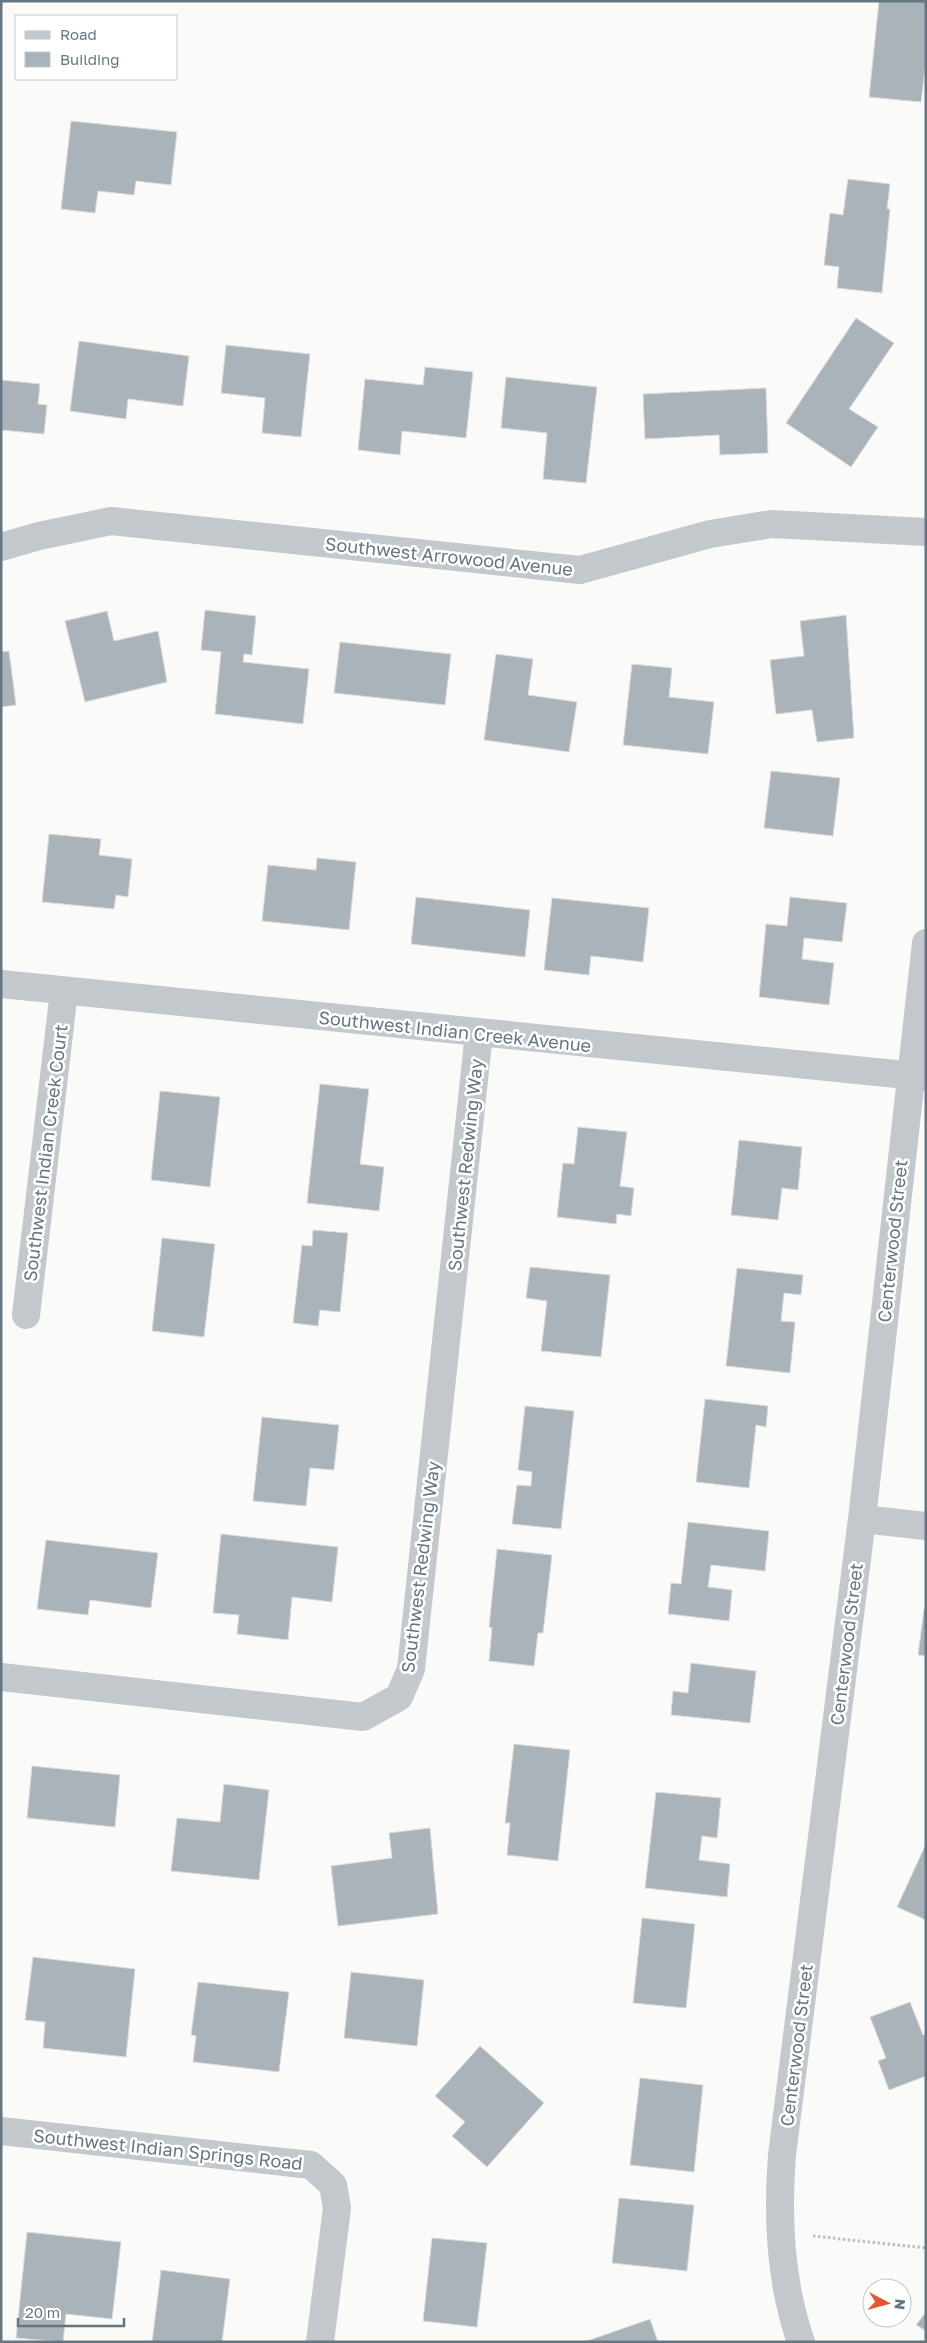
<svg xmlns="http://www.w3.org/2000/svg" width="927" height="2343" viewBox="0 0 927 2343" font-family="'Golos Text',sans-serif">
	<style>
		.building { fill: #aab3b9; stroke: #dcdcda }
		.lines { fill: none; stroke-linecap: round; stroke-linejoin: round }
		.path { stroke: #bbbfc2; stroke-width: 3; stroke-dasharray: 2.5 2.5; stroke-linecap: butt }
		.minor { stroke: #c3c8cc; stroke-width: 28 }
		.labels { text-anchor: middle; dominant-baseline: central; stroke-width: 5; stroke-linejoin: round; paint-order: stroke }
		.street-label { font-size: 18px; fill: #657683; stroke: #fff }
	</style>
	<rect width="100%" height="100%" fill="#fafaf8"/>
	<path class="building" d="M879,1h47v60l-5,41 -52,-5z
		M71,121l106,11 -6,53 -35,-4 -2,14 -36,-4 -3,22 -34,-4z
		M848,179l42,5 -3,25h3l-8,84 -45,-5 2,-21 -15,-2 6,-52 13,2z
		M856,318l38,25 -45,66 29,18 -27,40 -65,-44z
		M79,341l110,15 -6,50 -55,-7 -2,20 -56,-8z
		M226,345l84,9 -9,83 -39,-4 3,-35 -44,-5z
		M425,367l48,5 -7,66 -64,-7 -2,24 -42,-5 7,-71 58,6z
		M506,377l91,10 -11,96 -43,-4 4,-46 -46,-5z
		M1,380l39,4 -2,20 9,1 -3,29 -43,-4z
		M766,388l2,65 -48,2 -1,-20 -74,4 -2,-45z
		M205,610l51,6 -4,39 -8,-1 -1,8 66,7 -6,55 -88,-10 6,-62 -20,-2z
		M107,611l7,30 44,-10 9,51 -82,20 -20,-81z
		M846,615l8,123 -37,4 -5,-32 -36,4 -6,-54 34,-4 -4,-35z
		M340,642l111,12 -6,51 -111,-12z
		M9,651l7,54 -15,2v-55z
		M496,654l37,5 -5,36 49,7 -8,50 -85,-12z
		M632,664l40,4 -3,29 45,5 -6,52 -85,-9z
		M771,771l69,7 -7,58 -69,-8z
		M49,834l52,5 -2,16 33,4 -4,38 -12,-2 -2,14 -72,-7z
		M317,858l39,4 -7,68 -87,-9 6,-56 48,5z
		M416,897l114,13 -5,47 -114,-13z
		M790,897l57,6 -5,39 -38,-4 -2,21 32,4 -5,42 -70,-8 7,-73 21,2z
		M552,898l97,10 -6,54 -52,-6 -2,19 -45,-5z
		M320,1084l49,5 -9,75 24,3 -5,44 -72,-8z
		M160,1091l60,6 -10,90 -59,-7z
		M578,1127l49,5 -7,54 14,2 -3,28 -14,-2 -1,10 -59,-7 6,-54 11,1z
		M739,1140l63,7 -4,43 -16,-2 -4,32 -47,-5z
		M313,1230l35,3 -8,79 -20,-2 -2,16 -25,-3 9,-78 10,1z
		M162,1238l53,6 -11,93 -52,-6z
		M530,1267l80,8 -9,82 -60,-6 6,-50 -21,-3z
		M737,1268l66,7 -2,20 -17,-2 -3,28 14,1 -5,51 -64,-7z
		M705,1399l63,7 -2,21 -10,-2 -7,63 -53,-6z
		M525,1406l49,5 -13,118 -49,-5 5,-39 14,1 1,-14 -14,-2z
		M262,1417l77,8 -5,45 -24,-2 -4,38 -53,-5z
		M688,1522l81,9 -4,40 -54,-6 -3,22 24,3 -3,31 -61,-7 3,-31 10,1z
		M221,1534l117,13 -6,55 -40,-5 -4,43 -51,-6 2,-19 -26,-2z
		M46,1540l112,13 -7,55 -61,-8 -2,15 -51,-6z
		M497,1549l55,6 -9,78h-5l-4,33 -45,-5 3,-33 -3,-1z
		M924,1609h2v47l-8,-1z
		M691,1663l65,8 -6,52 -79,-8 2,-24 15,2z
		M514,1744l56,6 -12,111 -51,-6 3,-32h-5z
		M32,1766l88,9 -5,52 -88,-9z
		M224,1784l45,6 -10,90 -88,-9 6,-53 43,4z
		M656,1792l65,6 -4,40 -15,-2 -3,24 31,4 -3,33 -82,-9z
		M430,1828l8,86 -100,12 -7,-60 61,-8 -3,-25z
		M926,1844v76l-29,-13z
		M642,1918l53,6 -9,84 -53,-5z
		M33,1957l102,12 -9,88 -83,-9 2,-26 -20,-2z
		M351,1972l73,8 -7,66 -73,-8z
		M198,1982l91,10 -10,80 -86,-10 3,-26 -5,-1z
		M910,2002l13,33 3,-1v42l-37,14 -11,-29 8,-3 -16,-41z
		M480,2046l64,57 -57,64 -35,-31 13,-14 -30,-26z
		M640,2078l63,7 -9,87 -64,-7z
		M619,2198l75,7 -7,66 -75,-8z
		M27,2232l94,10 -9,77 -46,-5 -3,28 -47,-4z
		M432,2238l55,5 -10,84 -54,-6z
		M161,2270l69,9 -8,63h-70z
		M926,2312v19l-10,-6z
		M650,2319l8,23h-74z"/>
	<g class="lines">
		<path class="path" d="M813,2236l113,12"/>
		<path class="minor" d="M1,547l38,-11 72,-15 469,49 130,-36 62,-10 154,8
			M1,984l925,93
			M26,1315l38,-324
			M862,1519l64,7
			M1,1677l362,40 36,-20 12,-28 68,-636
			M1,2131l310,34 22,20 4,23 -17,134
			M801,2342c-21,-60 -24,-124 -19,-187l80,-636 64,-576"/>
	</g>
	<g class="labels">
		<g class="street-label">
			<text transform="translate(449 556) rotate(6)">Southwest Arrowood Avenue</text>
			<text transform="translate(455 1031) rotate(6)">Southwest Indian Creek Avenue</text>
			<text transform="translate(45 1153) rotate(-83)">Southwest Indian Creek Court</text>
			<text transform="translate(465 1165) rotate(-84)">Southwest Redwing Way</text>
			<text transform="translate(892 1241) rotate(-84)">Centerwood Street</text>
			<text transform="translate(420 1567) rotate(-83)">Southwest Redwing Way</text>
			<text transform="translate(846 1644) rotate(-83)">Centerwood Street</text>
			<text transform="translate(796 2045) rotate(-83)">Centerwood Street</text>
			<text transform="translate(168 2149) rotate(6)">Southwest Indian Springs Road</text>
		</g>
	</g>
	<rect width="927" height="2343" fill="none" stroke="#657683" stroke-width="5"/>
	<rect x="15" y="15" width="162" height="65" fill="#ffffff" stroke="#c1c8cd"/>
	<rect x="25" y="31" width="25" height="8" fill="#c3c8cc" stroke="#c1c8cd"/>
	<text x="60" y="40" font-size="15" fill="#657683">Road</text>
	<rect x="25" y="52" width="25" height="15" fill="#aab3b9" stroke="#c1c8cd"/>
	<text x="60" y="65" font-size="15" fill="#657683">Building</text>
	<g transform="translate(887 2303) rotate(96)"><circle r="24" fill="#ffffff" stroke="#c1c8cd"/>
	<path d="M0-4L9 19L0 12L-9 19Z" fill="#e4572e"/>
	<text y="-8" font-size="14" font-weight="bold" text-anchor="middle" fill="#657683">N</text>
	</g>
	<path d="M18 2318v8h106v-8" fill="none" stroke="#657683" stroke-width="2.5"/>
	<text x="25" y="2318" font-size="15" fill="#657683" stroke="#ffffff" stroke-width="4" paint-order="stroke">20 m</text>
</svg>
